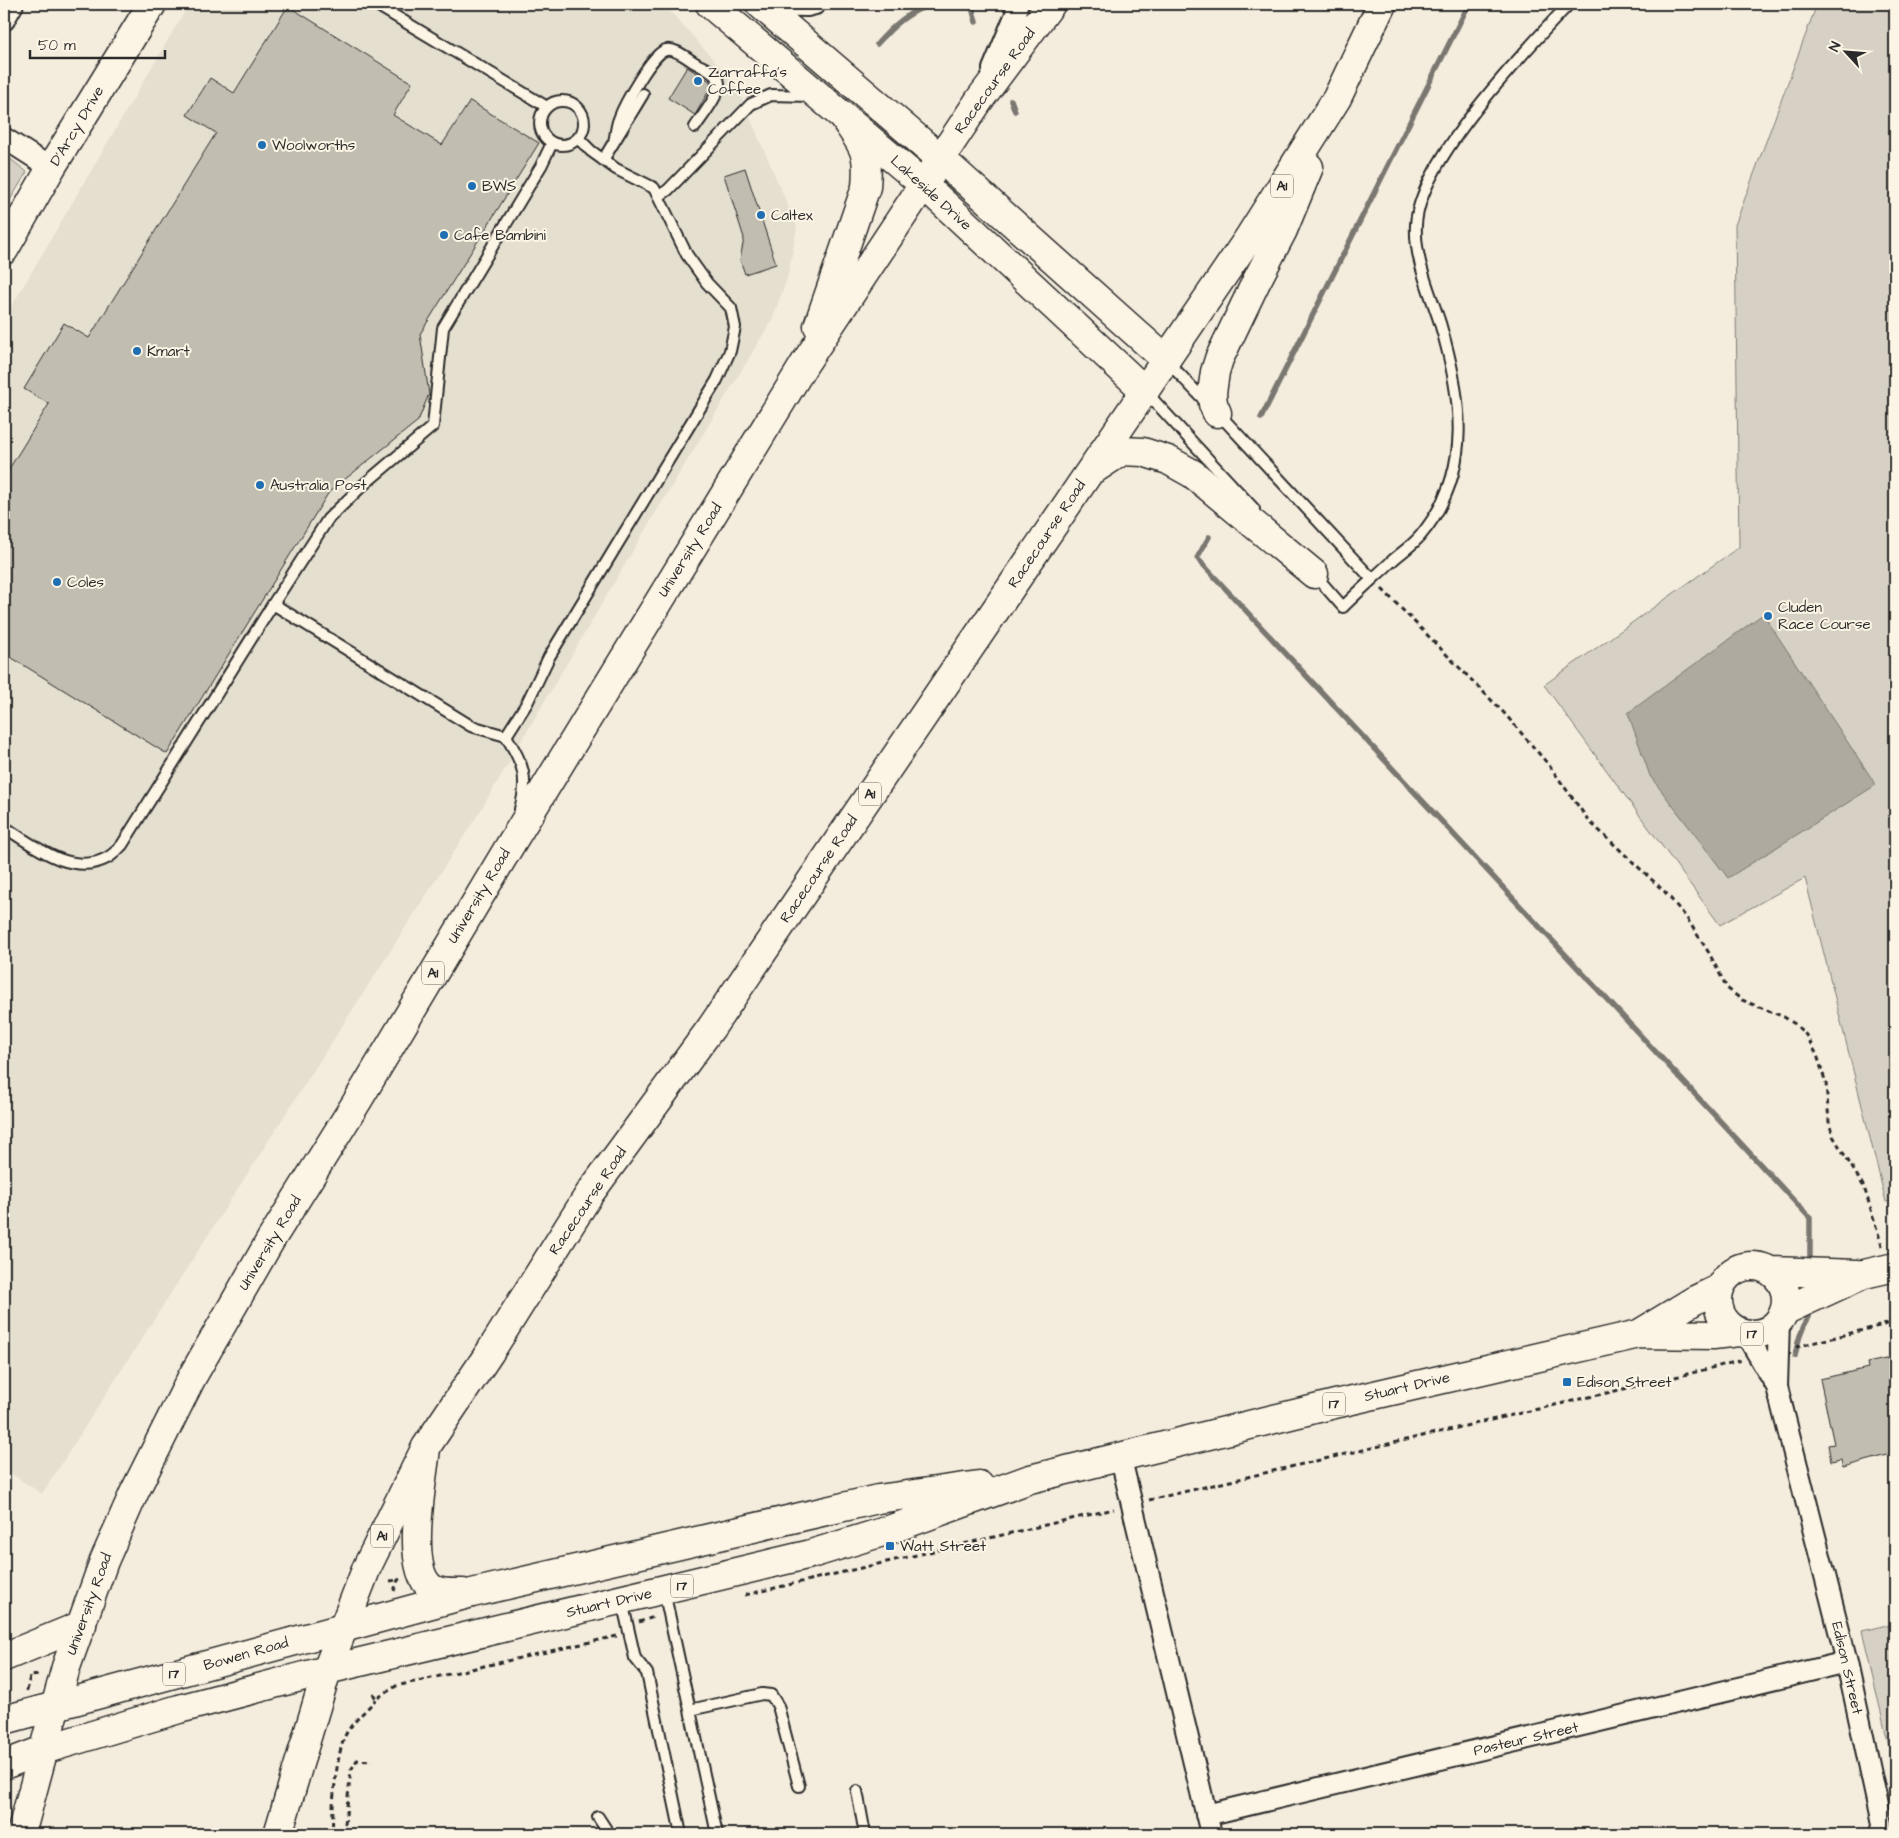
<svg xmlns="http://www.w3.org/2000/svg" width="1899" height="1838" viewBox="0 0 1899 1838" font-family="'Architects Daughter',sans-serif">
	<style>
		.built { fill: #e5dfd0 }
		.green { fill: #d6d1c4; stroke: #807e78 }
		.water { fill: #afaaa0; stroke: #7a7771 }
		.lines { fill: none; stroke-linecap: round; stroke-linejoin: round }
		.stream { stroke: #7a7771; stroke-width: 5.5 }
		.building { fill: #c2bdb1; stroke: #2b2b2b }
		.lane-casing { stroke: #2b2b2b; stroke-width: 14 }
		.street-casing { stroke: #2b2b2b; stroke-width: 24 }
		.secondary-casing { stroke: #2b2b2b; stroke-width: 31 }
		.primary-casing { stroke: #2b2b2b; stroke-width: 31 }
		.highway-casing { stroke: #2b2b2b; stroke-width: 31 }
		.path { stroke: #2b2b2b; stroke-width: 3; stroke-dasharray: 5 4; stroke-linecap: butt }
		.lane { stroke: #fcf5e5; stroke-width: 10 }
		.street { stroke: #fcf5e5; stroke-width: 20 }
		.secondary { stroke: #fcf5e5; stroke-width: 28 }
		.primary { stroke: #fcf5e5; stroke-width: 28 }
		.highway { stroke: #fcf5e5; stroke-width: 28 }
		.poi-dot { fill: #1f6fb2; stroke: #fcf5e5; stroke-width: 2 }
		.labels { text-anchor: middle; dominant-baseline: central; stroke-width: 4; stroke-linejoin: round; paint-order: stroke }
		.shield { fill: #fcf5e5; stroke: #6a6863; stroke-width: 1 }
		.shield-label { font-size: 14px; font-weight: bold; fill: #2b2b2b }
		.poi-label { font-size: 15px; fill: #2b2b2b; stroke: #fcf5e5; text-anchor: start }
		.street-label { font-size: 15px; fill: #2b2b2b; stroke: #fcf5e5 }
	</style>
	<rect width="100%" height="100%" fill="#f4edde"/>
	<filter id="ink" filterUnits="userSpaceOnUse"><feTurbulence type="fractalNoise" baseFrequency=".02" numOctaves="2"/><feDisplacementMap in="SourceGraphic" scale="10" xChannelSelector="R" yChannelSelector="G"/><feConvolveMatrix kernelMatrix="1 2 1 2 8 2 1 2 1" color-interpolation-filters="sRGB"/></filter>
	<g filter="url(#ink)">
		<path class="built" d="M189,4h475l72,81 61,142 -9,49 -16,44 -131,217 -159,271 -440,686 -38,-25v-1150z"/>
		<path class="green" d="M1817,4h78v1197l-9,1 -81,-324 -85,47 -176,-240 195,-138 -4,-322z
			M4,154l23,18 -23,38z
			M1895,1623v149l-33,-141z"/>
		<path class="water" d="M1763,614l113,171 -148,93 -78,-102 -22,-63z"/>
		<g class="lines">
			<path class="stream" d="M971,4l5,18
				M877,44c16,-18 32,-33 55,-40
				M1011,100l4,11
				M1261,418l208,-414
				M1209,537l-12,21 613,660v39
				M1795,1356c3,-15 6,-27 14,-39"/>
		</g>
		<path class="building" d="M288,6l124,77 -19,32 49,30 28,-44 69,42 -119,191 9,60 -11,27 -89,71 -162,262 -163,-101v-176l45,-73 -25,-15 40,-66 25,15 127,-205 -29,-18 23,-37 24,15z
			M687,67l23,14 1,6 -16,28 -27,-17z
			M745,168l31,96 -31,10 -5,-14 4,-22 -20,-63z
			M1895,1357v96l-52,14 -2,-8 -10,2 -3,-16 6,-1 -14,-65 48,-11 -1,-5z"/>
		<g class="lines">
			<defs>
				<path id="lane" d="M375,4l172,103
					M540 123a22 22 0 1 1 44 0a22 22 0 1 1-44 0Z
					M614,142c2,-8 2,-16 5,-23 5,-14 34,-67 47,-69 10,-2 22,9 31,14 7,4 21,9 22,19 1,11 -18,35 -24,44
					M552,143l-11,23 -98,162 -10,98 -72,61 -33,32 -55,85 198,122 35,10 21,-33 22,-46 168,-277 13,-29 5,-24 -4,-19 -24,-25 -20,-28 -33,-67 -38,-19 -25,-18 -13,-13
					M603,160l40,-66
					M659,196l9,-6 83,-86 20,-9 39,1
					M1167,361l40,42
					M1145,391l109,118
					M1218,413l154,166
					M1315,575l28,32c16,-16 33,-31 50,-47 9,-8 20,-15 28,-25 53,-64 41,-138 19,-212 -10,-31 -26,-65 -24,-98 3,-64 109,-174 153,-221
					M506,736c17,27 23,42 14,73
					M4,827c29,18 67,50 103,31 6,-3 11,-9 15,-13l151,-241
					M664,1591l53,243
					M622,1601l13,57 12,15 34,161
					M690,1710l72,-16 9,1 7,11 21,80
					M857,1791l8,43
					M598,1817l11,17"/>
				<path id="street" d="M762,5l45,1 8,-2
					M4,20l9,-16
					M993,69l23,-55 1,-10
					M4,138l47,30
					M1779,1321l-2,66 70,275 37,172
					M1746,1334l31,53
					M1120,1455l91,379
					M1206,1815l641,-153"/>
				<path id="secondary" d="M710,4l213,180 222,207
					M760,4l180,154 225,201
					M4,250l47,-82 101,-164"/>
				<path id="primary" d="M1718 1300a34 34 0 1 1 68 0a34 34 0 1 1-68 0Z
					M1770,1271l87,3
					M1784,1311l80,-37 31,-7
					M1639,1334l56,-34 25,-12
					M426,1448c-3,32 -21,117 4,139 8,7 23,6 33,6
					M4,1657l78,-32
					M4,1720l468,-127 406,-94 101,-14
					M4,1765l39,-15 136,-41 148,-39 484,-116 75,-23 144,-52 305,-75 304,-70 74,1 25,-3"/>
				<path id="highway" d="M818,326l48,-139c3,-35 -1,-38 -20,-66
					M1217,413l-4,-9 -1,-11 3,-21 4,-13 37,-77 27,-52 26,-63
					M1096,468l26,-17 21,1 25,8 25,14 121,100
					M21,1834l45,-167 38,-106 30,-68 58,-116 78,-136 88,-141 154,-258 293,-479 175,-264 71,-95
					M278,1834l49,-164 40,-103 59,-120 64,-95 100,-159 121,-165 537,-789 89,-141 45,-94"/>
			</defs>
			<use href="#lane" class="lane-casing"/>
			<use href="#street" class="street-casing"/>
			<use href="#secondary" class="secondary-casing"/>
			<use href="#primary" class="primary-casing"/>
			<use href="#highway" class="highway-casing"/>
			<path class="path" d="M1382,589l122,124 44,51 41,57 76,71 21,25 23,36 18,35 15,12 42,17 11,7 11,11 11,20 9,28 3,39 4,14 31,51 19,62
				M1796,1347l99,-25
				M1149,1500l543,-127 50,-13
				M390,1581l8,-1
				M394,1591l4,-11 2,-1
				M745,1595l369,-86
				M639,1622l15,-5
				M27,1691l3,-15 10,-1
				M373,1693l3,6 20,-13 221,-50
				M4,1801l2,-2v-14
				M344,1833l7,-63 6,-10 15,1
				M333,1834c-2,-22 3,-81 13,-100 7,-13 21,-24 30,-35"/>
			<use href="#lane" class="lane"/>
			<use href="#street" class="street"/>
			<use href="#secondary" class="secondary"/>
			<use href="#primary" class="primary"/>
			<use href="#highway" class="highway"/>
		</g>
	</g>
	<g class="poi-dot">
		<circle cx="698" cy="81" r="5"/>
		<circle cx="262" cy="145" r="5"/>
		<circle cx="472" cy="186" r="5"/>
		<circle cx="761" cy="215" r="5"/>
		<circle cx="444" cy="235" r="5"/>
		<circle cx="137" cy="351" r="5"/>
		<circle cx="260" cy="485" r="5"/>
		<circle cx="57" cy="582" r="5"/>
		<circle cx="1768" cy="616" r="5"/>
		<rect x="1562" y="1377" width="10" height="10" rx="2.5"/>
		<rect x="885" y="1541" width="10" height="10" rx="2.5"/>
	</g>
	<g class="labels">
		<g class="shield">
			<rect x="1271" y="174.5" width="22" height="23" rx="4"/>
			<rect x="859" y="782.5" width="22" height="23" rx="4"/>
			<rect x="422" y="961.5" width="22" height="23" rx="4"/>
			<rect x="1741" y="1322.5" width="22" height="23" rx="4"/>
			<rect x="1323" y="1392.5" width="22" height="23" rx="4"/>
			<rect x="371" y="1524.5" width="22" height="23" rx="4"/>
			<rect x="671" y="1574.5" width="22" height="23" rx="4"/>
			<rect x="163" y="1662.5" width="22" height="23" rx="4"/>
		</g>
		<g class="shield-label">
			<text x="1282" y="186">A1</text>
			<text x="870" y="794">A1</text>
			<text x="433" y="973">A1</text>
			<text x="1752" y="1334">17</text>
			<text x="1334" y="1404">17</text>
			<text x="382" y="1536">A1</text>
			<text x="682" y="1586">17</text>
			<text x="174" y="1674">17</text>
		</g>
		<g class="poi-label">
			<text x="708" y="72">Zarraffa's<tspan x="708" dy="17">Coffee</tspan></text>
			<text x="272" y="145">Woolworths</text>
			<text x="482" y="186">BWS</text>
			<text x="771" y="215">Caltex</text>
			<text x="454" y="235">Cafe Bambini</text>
			<text x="147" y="351">Kmart</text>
			<text x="270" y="485">Australia Post</text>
			<text x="67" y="582">Coles</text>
			<text x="1778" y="607">Cluden<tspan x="1778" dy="17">Race Course</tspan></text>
			<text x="1577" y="1382">Edison Street</text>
			<text x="900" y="1546">Watt Street</text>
		</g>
		<g class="street-label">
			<text transform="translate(995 81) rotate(-54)">Racecourse Road</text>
			<text transform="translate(77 126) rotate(-59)">D'Arcy Drive</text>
			<text transform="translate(931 193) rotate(42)">Lakeside Drive</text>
			<text transform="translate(1047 534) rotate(-56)">Racecourse Road</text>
			<text transform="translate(690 550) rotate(-58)">University Road</text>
			<text transform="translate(819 869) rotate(-56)">Racecourse Road</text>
			<text transform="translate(479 896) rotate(-59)">University Road</text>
			<text transform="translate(588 1201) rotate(-56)">Racecourse Road</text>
			<text transform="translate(270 1243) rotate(-59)">University Road</text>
			<text transform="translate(1407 1387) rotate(-13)">Stuart Drive</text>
			<text transform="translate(609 1603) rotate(-13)">Stuart Drive</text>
			<text transform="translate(89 1604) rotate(-70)">University Road</text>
			<text transform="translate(246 1654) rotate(-16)">Bowen Road</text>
			<text transform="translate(1847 1668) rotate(77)">Edison Street</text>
			<text transform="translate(1526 1739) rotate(-13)">Pasteur Street</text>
		</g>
	</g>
	<rect width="1899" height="1838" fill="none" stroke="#fcf5e5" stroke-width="20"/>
	<rect x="10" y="10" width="1879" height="1818" fill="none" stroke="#2b2b2b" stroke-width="2" filter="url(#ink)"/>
	<g transform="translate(1846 52) rotate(296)" stroke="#fcf5e5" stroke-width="4" paint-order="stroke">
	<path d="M0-4L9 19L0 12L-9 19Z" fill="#2b2b2b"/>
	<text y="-8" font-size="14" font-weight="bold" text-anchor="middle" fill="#2b2b2b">N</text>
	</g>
	<path d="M30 50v8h135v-8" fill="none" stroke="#2b2b2b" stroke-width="2.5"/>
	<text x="38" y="50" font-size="15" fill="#2b2b2b" stroke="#fcf5e5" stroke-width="4" paint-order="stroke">50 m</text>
</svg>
